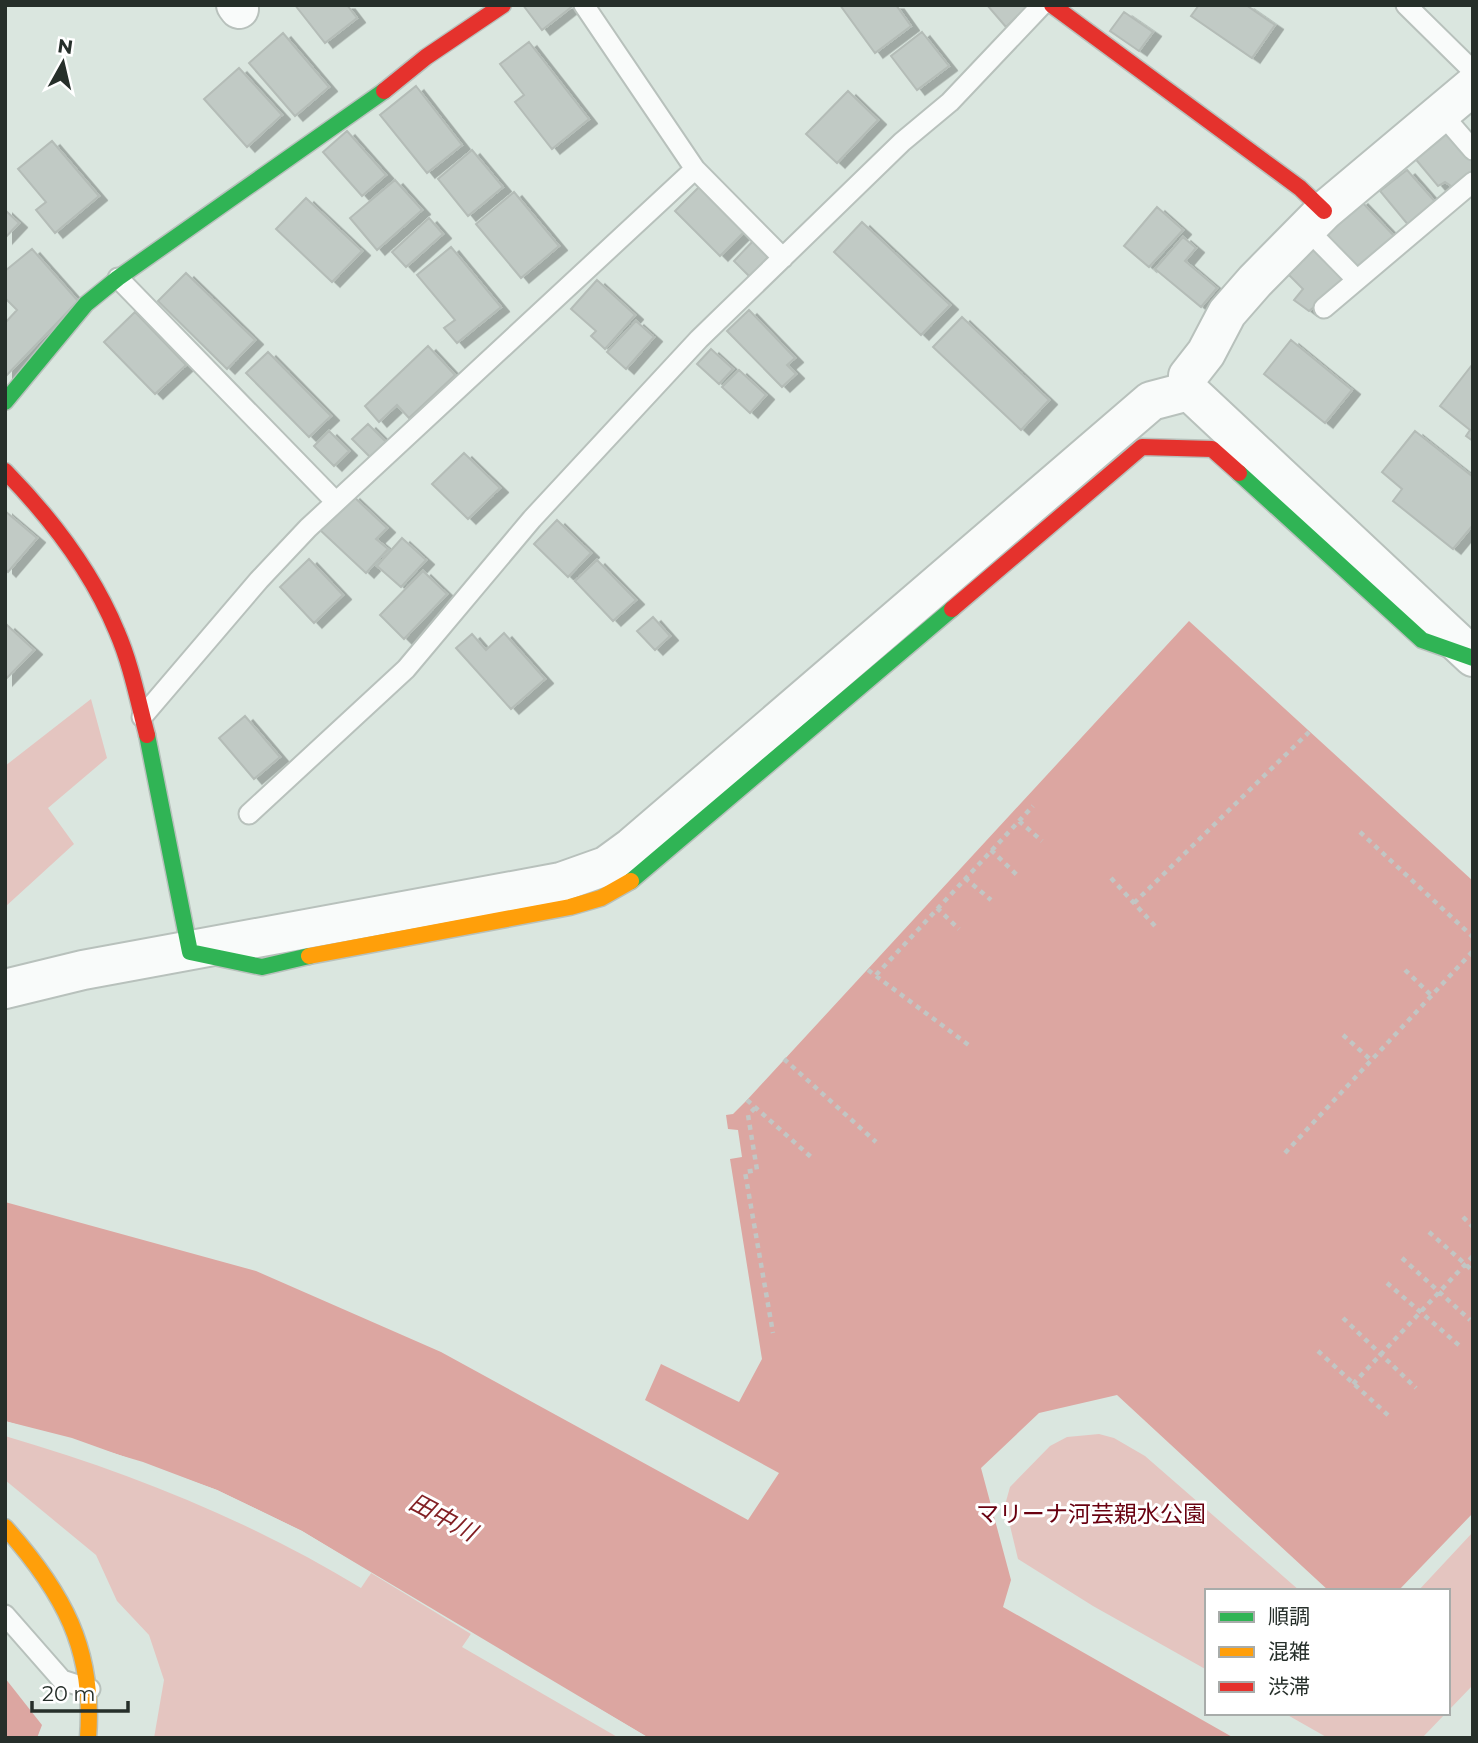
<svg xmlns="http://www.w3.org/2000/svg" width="1478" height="1743" viewBox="0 0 1478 1743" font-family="Montserrat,'Noto Sans JP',sans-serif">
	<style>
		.green { fill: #e4c5c0 }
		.water { fill: #dca6a1 }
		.pier { fill: #dae6df }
		.building { fill: #c1cac5; stroke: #b4bcb7; stroke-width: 2; filter: url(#shadow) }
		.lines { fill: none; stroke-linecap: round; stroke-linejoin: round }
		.lane-casing { stroke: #b8c1bc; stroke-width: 23 }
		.street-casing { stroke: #b8c1bc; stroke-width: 42 }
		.fast-casing { stroke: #b8c1bc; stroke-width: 19 }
		.slow-casing { stroke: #b8c1bc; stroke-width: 19 }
		.jam-casing { stroke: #b8c1bc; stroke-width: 19 }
		.path { stroke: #c2c6c4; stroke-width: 4.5; stroke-dasharray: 5 5; stroke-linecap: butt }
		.lane { stroke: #f9fbfa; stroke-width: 19 }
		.street { stroke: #f9fbfa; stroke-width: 38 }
		.fast { stroke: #30b455; stroke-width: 16 }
		.slow { stroke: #ff9f0a; stroke-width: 16 }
		.jam { stroke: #e5322d; stroke-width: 16 }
		.labels { text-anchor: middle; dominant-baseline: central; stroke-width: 6; stroke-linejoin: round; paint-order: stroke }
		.park-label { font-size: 23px; fill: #690110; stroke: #fff }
		.water-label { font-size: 24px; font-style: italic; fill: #822024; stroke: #fff }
	</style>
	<defs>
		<filter id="shadow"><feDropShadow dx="8" dy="4.5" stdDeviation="0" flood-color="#0004"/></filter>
	</defs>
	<rect width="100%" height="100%" fill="#dae6df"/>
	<path class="green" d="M91,699l16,59 -59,50 26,36 -69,63v-141z
		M1099,1434l15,4 31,18 155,135h-93v79l-114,-64 -75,-47 -13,-54 5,-18 40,-41 17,-9z
		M5,1436c126,37 244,84 356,152l10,-15 100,61 -9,13 157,91h-465l10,-58 -15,-45 -32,-34 -21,-46 -91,-75z
		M1473,1532v153l-25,26v-120h-30z
		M1284,1713h162l-24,25h-94z"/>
	<path class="water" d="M1189,621l284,260v632l-75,78h-69l-212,-196 -78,18 -58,55 30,112 -8,27 231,131h-585l-347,-207 -85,-41 -74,-28 -138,-41v-219l251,69 185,81 307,168 31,-47 -134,-73 16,-36 78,38 23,-43 -32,-200 12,-2 -4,-27 -10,-1 -2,-14 7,-1 14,-14z
		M5,1678l37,47 -5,13h-32z"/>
	<path class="pier" d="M5,1421l67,17 145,52 85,41 69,42 -2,3 -69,-42 -84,-41 -145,-51 -66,-18z
		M471,1634l178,104h-7l-173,-101z"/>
	<path class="building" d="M295,5h52l10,13 -32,25z
		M523,5h51l-32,25z
		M840,5h56l15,21 -36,27z
		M987,5h43l-24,22z
		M1199,5h47l29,20 -23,33 -61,-42z
		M1124,12l29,20 -14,19 -29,-20z
		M922,32l27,34 -32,24 -26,-34z
		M283,33l46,54 -34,29 -46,-53z
		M529,42l60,77 -37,30 -37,-47 9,-7 -24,-31z
		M239,68l43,47 -35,32 -43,-48z
		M416,86l46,59 -35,28 -47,-58z
		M848,91l30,29 -41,43 -31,-29z
		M1445,129l28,32v11l-19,16 -9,-6 -7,4 -25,-30z
		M347,131l39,44 -24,21 -39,-44z
		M52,141l47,55 -44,37 -19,-23 10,-8 -28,-33z
		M472,150l31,37 -35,29 -30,-37z
		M1407,170l31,35 -28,22 -30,-36z
		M395,180l27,30 -45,40 -27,-32z
		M699,187l45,45 -24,24 -45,-45z
		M514,192l45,54 -38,32 -45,-54z
		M306,198l56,53 -30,31 -56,-53z
		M1360,200l36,38 -39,32 -32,-38z
		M1157,207l26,23 -34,37 -25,-21z
		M5,210l14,13 -14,15z
		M429,218l14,16 -37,33 -14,-15z
		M862,222l88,83 -29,30 -87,-83z
		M1183,237l13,11 -11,13 32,27 -16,19 -46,-38z
		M754,240l16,15 -20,22 -16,-16z
		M1311,246l38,33 -40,32 -15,-11 9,-11 -17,-17z
		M451,247l50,60 -44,36 -13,-15 11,-8 -38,-45z
		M32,249l46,52 -73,76v-54l12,-13 -12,-12v-27z
		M186,273l69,67 -28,29 -69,-68z
		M597,280l38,35 -30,34 -14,-13 5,-5 -25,-22z
		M749,310l46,48 -8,7 9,9 -14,13 -55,-56z
		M135,312l51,53 -31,29 -51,-52z
		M962,317l87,83 -28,30 -88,-83z
		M636,321l18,16 -28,32 -19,-17z
		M1291,340l61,50 -27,33 -61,-49z
		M428,346l27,29 -46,43 -12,-13 -18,17 -14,-16z
		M711,349l22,20 -14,15 -22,-20z
		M268,352l63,64 -22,21 -63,-64z
		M1472,365l1,1v75l-7,-5 4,-6 -30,-24z
		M739,370l27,25 -16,18 -28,-26z
		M368,424l18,18 -16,15 -18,-18z
		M329,431l20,20 -15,15 -20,-20z
		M1415,431l58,46v48l-20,24 -60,-48 9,-12 -20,-17z
		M464,453l36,35 -32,31 -36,-35z
		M352,495l35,33 -11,11 12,10 -22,24 -46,-43z
		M5,511l32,27 -29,34 -3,-3z
		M557,520l34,33 -23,24 -34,-33z
		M402,538l24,22 -25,27 -24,-21z
		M309,559l34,36 -29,28 -34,-36z
		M597,560l39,40 -23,21 -38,-40z
		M423,571l24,23 -43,45 -24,-24z
		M653,617l17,19 -15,14 -18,-19z
		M7,625l27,25 -29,30v-53z
		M504,633l41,46 -34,30 -55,-61 16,-14 14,16z
		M245,716l35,41 -26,22 -35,-41z"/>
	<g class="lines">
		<defs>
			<path id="lane" d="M1406,5l67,66
				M1441,113l32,37
				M695,169l88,89
				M1307,229l50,51
				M118,278l218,224
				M1324,308l149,-126
				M142,717l117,-137 49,-52 387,-359 -111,-164
				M249,814l157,-145 126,-150 167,-180 203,-197 48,-40 92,-97
				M5,1615l57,65 28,9"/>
			<path id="street" d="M236,5l3,4
				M1473,86l-149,125 -69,70 -28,32 -21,40 -18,23 1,15 284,266
				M5,989l78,-19 478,-88 45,-16 26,-19 519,-446 38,-10"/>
			<path id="fast" d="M5,402l81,-98 32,-26 266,-187
				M1239,473l183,167 51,18
				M147,735l43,217 72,15 47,-11
				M631,881l321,-272"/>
			<path id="slow" d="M309,956l261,-49 31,-9 30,-17
				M5,1527c58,65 90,122 83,211"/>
			<path id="jam" d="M1052,5l248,183 24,23
				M384,91l42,-34 77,-52
				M5,471c46,47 87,100 112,161 14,32 21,69 30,103
				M952,609l190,-162 70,2 27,24"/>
		</defs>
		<use href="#lane" class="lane-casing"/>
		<use href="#street" class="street-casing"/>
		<use href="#fast" class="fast-casing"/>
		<use href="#slow" class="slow-casing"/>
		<use href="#jam" class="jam-casing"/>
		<path class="path" d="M1019,821l23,20
			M1360,832l113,105
			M991,850l26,25
			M965,878l26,22
			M1111,878l44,48
			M1134,903l175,-171
			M937,908l22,21
			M868,970l102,76
			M1405,970l26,25
			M876,975l157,-169
			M1343,1035l28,25
			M784,1059l92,83
			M747,1100l64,57
			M755,1108l-7,7 9,55 -12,2 28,161
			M1285,1153l188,-202
			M1463,1217l10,10
			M1429,1232l44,39
			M1402,1258l68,62
			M1387,1283l74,64
			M1343,1318l73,70
			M1318,1351l72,66
			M1353,1384l120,-128"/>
		<use href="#lane" class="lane"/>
		<use href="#street" class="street"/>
		<use href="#fast" class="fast"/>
		<use href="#slow" class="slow"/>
		<use href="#jam" class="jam"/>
	</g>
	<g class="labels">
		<g class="park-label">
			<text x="1091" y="1514">マリーナ河芸親水公園</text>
		</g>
		<g class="water-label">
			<text transform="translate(443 1517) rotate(28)">田中川</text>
		</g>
	</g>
	<rect width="1478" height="1743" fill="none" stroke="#262f2a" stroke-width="14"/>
	<rect x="1205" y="1589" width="245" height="126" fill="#ffffff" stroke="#a8acaa" stroke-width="2"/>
	<rect x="1219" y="1612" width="35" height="10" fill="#30b455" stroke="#a8acaa" stroke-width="2"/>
	<text x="1268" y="1624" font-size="21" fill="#262f2a">順調</text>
	<rect x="1219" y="1647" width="35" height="10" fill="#ff9f0a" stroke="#a8acaa" stroke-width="2"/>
	<text x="1268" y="1659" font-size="21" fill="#262f2a">混雑</text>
	<rect x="1219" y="1682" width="35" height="10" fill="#e5322d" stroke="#a8acaa" stroke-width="2"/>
	<text x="1268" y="1694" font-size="21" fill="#262f2a">渋滞</text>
	<g transform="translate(63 63) rotate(8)" stroke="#ffffff" stroke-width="5" paint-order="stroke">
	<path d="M0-5L12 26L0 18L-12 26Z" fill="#262f2a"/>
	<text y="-10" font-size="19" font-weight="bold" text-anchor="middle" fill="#262f2a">N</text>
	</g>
	<path d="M32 1701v10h96v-10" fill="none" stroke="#262f2a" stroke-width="3.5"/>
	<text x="42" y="1701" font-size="21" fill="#262f2a" stroke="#ffffff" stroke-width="5" paint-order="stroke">20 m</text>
</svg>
